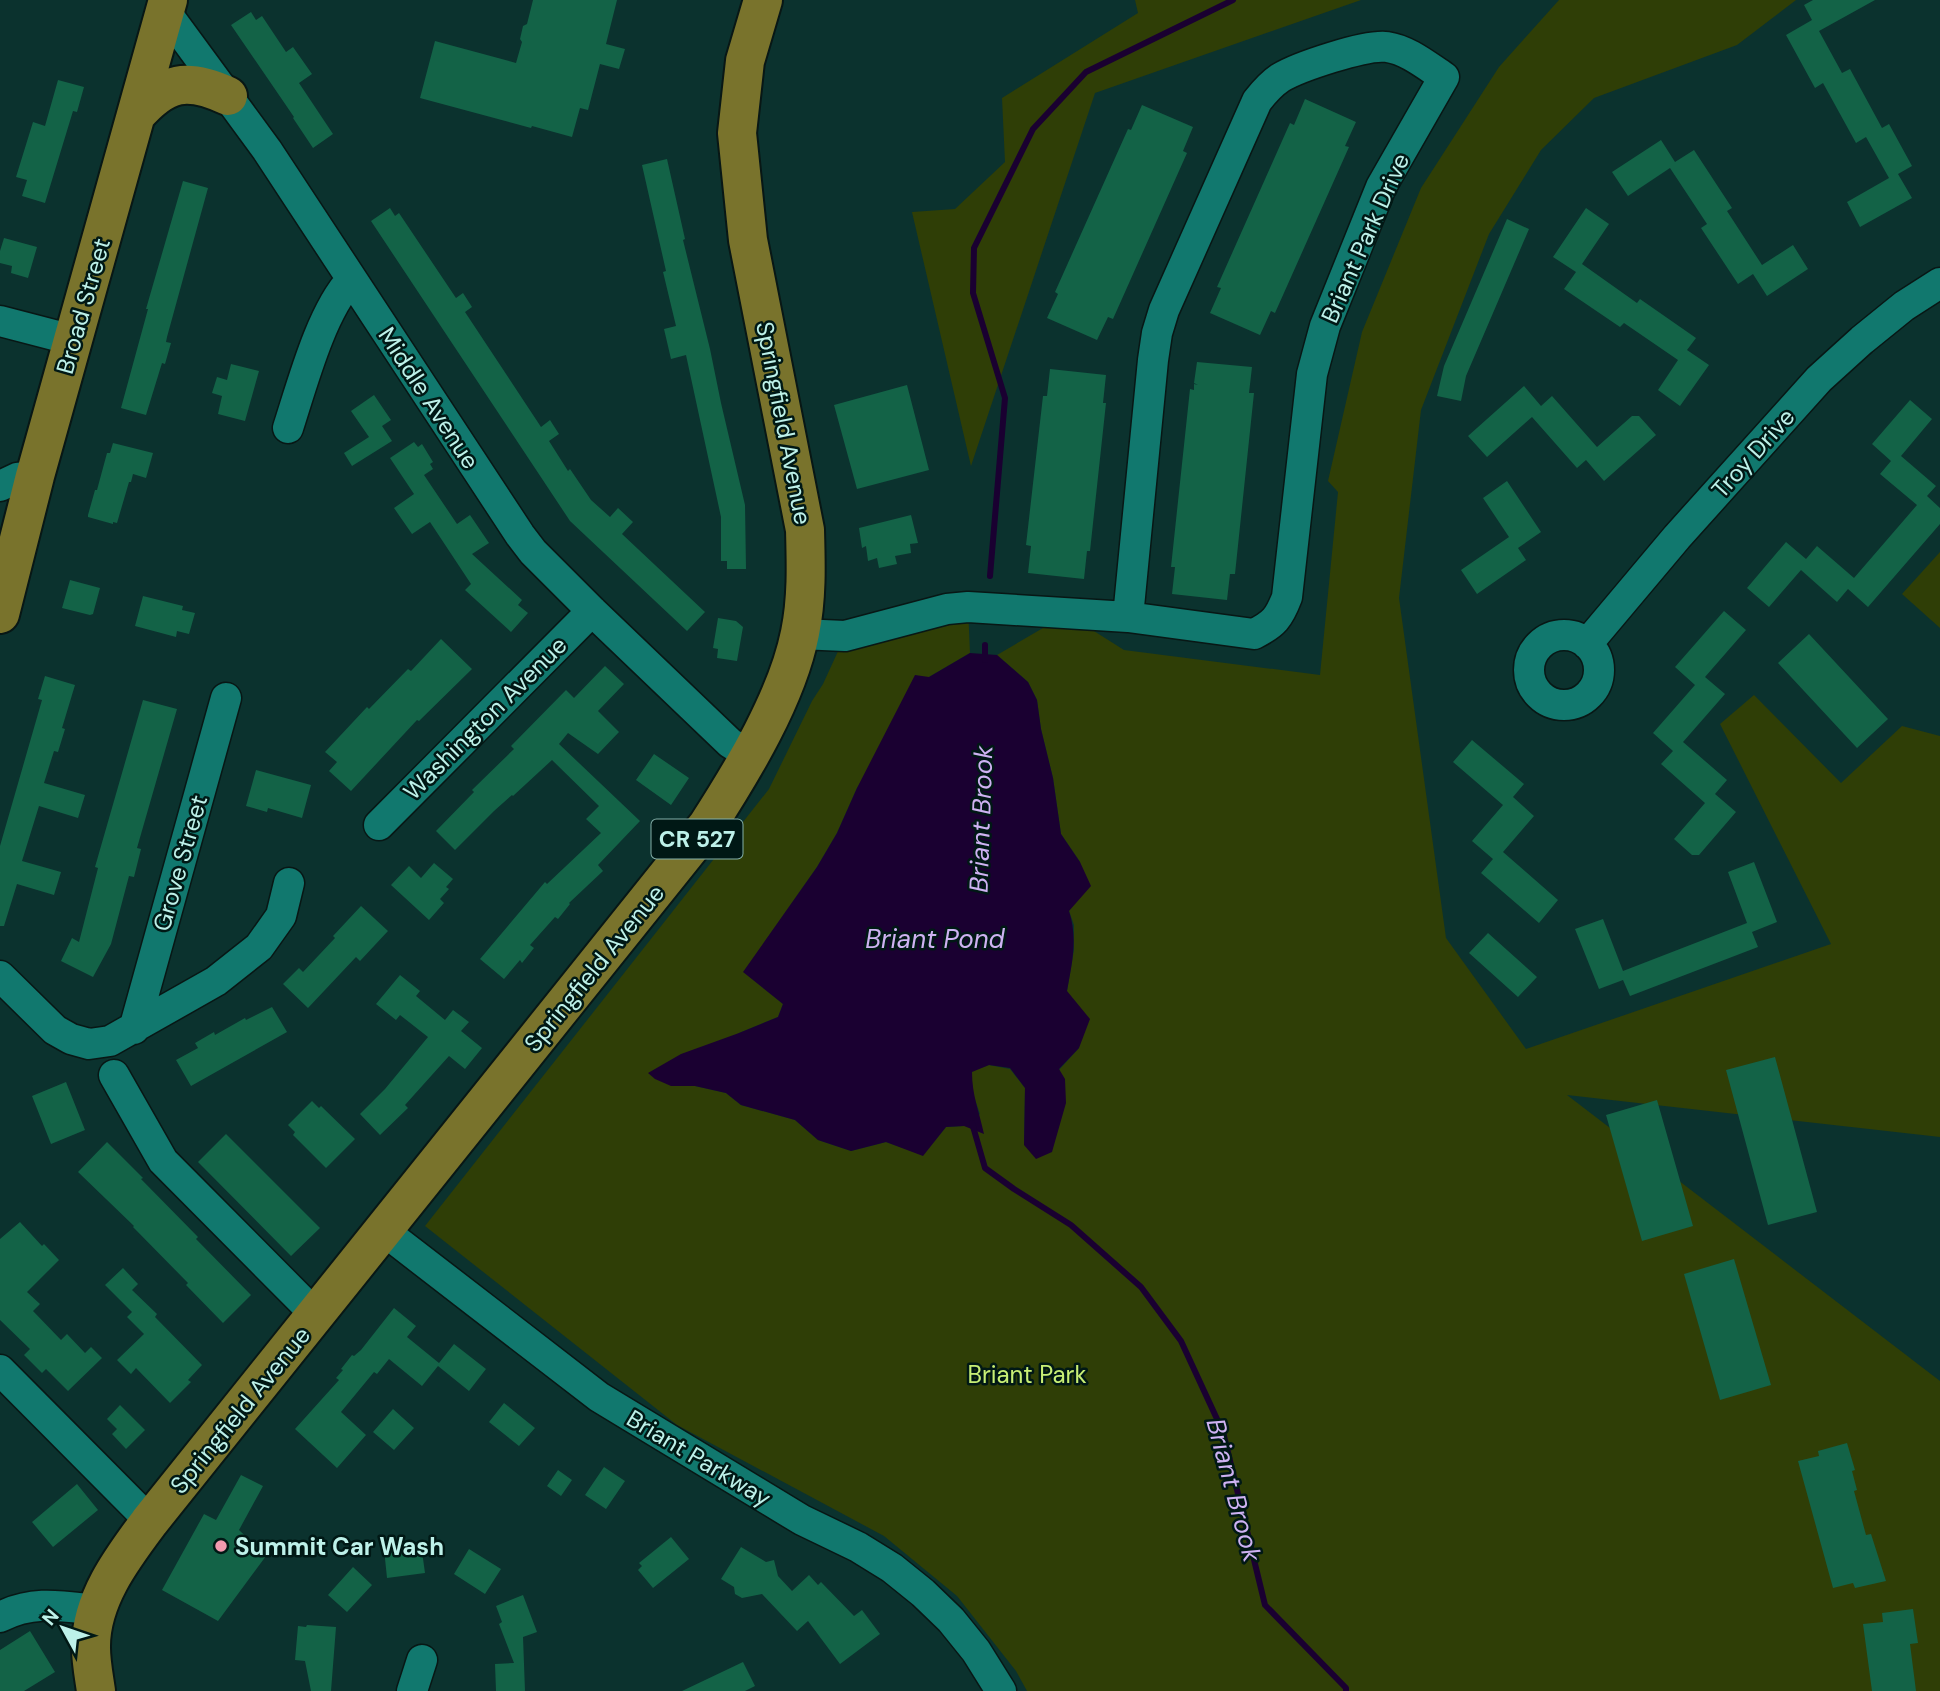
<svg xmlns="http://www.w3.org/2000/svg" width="1940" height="1691" viewBox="0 0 1940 1691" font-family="'DM Sans',sans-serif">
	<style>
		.green { fill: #2f3e06 }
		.water { fill: #1a0031 }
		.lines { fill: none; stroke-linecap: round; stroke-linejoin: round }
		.stream { stroke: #1a0031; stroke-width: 6 }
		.building { fill: #136347 }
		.minor-casing { stroke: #081715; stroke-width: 33 }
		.major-casing { stroke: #081715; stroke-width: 42 }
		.minor { stroke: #11786e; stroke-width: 30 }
		.major { stroke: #79732c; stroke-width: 38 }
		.poi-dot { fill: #f29aaf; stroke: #001815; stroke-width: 2.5 }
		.labels { text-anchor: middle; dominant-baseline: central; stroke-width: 5; stroke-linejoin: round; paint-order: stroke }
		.shield { fill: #001815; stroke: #84b0a9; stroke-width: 2 }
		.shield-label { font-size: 23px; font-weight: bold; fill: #bdf1e9 }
		.street-label { font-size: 24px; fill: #bdf1e9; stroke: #001815 }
		.park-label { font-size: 24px; fill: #c8ef75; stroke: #001815 }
		.poi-label { font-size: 24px; font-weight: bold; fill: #bdf1e9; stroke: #001815; text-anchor: start }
		.water-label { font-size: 26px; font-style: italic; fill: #ceb2f2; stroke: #001815 }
	</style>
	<rect width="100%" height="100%" fill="#0b322e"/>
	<path class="green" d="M1135,0h226l-266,93 -124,373 -59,-254 43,-3 50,-47 -3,-64 136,-85z
		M1559,0h237l-59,45 -143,53 -53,52 -52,84 -68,176 -22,188 47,340 80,111 305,-105 -111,-220 34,-29 87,88 61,-57 38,10v401l-373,-42 373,286v310h-913l-11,-20 -59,-75 -73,-60 -207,-111 -252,-199 344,-437 43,-88 11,-17 22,-48 123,-29 2,46 -41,24 -72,111 -20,45 -20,34 -73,105 39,32 -5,13 -39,16 -68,53h24l31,7 15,12 54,15 23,20 33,11 35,-9 37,13 23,-28 18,-1 16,-12 -8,-23v-20l17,-6 21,4 15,19 -1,57 35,-75 20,-22 -12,-57 7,-41v-25l-5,-14 11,-49 -19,-28 -8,-56 -12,-49 -4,-29 -9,-18 -31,-27 70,-41 57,36 196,25 18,-183 -10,-11 34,-149 59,-144 78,-121z
		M1940,552v76l-38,-34z"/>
	<path class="water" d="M970,653l27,2 31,27 9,18 4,29 12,49 8,56 19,28 11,24 -22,25c9,27 3,53 -2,80l23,28 -11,29 -20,21 6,10 1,24 -14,49 -16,7 -12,-14 1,-57 -15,-20 -21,-3 -17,7c0,23 7,39 12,62l-20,-8 -18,1 -23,29 -37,-14 -35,9 -33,-11 -23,-20 -54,-15 -15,-12 -31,-7h-24l-16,-7 -7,-6 33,-19 58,-21 39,-16 5,-13 -40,-32 74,-105 20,-34 20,-45 58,-113 14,2z"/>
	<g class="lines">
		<path class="stream" d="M990,576l15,-178 -32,-105 1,-45 59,-119 53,-57 147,-72
			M985,660v-15
			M972,1123l13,45 29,21 57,36 70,62 40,54 42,91 42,173 81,83v3"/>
	</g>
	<path class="building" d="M533,0h84l-11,44 19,5 -6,20 -19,-5 -12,46 -8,-2 -8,29 -40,-11 -1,2 -111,-30 15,-57 81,22 6,-21 -2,-3 3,-13 4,-2z
		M1813,0h62l-56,31 23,42 8,-4 32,59 7,-4 23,42 -14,8 14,24 -52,29 -13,-25 42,-24 -23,-41 -10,6 -33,-60 -8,5 -29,-53 26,-15 -8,-15z
		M251,12l5,8 6,-4 24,36 7,-5 19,27 -13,9 34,51 -20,14 -20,-30 1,-1 -63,-92z
		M58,80l26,7 -7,25 -4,-1 -28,92 -23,-7 5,-16 -11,-3 17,-55 12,4z
		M1305,99l51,23 -11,24 4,1 -74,166 -4,-2 -11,24 -50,-22 11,-25 -4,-1 73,-164 4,2z
		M1142,105l51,22 -10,24 4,2 -74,166 -5,-2 -11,23 -50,-22 11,-24 -3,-2 73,-163 3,1z
		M1661,140l14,22 19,-12 38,58 -5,3 35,54 31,-20 15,24 -41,27 -14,-22 -15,10 -37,-56 6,-4 -37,-56 -42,28 -16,-24z
		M667,159l18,80 -2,1 27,109 11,54 24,102 1,64h-19v-8h-6v-44l-35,-162 -15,4 -7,-30 12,-3 -12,-50 -1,-4 3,-1 -24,-106z
		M183,181l25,7 -41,149 -1,5 5,1 -6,21 -3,-1 -16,52 -25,-7 27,-99h-2z
		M390,208l5,8 4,-3 57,85 7,-5 9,14 -7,5 76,115 9,-7 9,14 -10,7 19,30 2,-2 21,31 19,17 8,-9 15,14 -11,12 83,78 -18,19 -117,-110 -199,-300z
		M1586,208l23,16 -27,40 55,39 3,-4 56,39 -9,12 22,15 -29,41 -22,-16 20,-30 -54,-37 -4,4 -56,-38 12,-17 -23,-15z
		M1507,219l22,10 -63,147 -5,25 -24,-5 7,-30z
		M4,238l33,9 -9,31 -17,-5 1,-7 -12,-3v-12z
		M1197,362l55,5 -3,26h5l-19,181h-5l-3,26 -55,-6 3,-27h-4l19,-178 4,1v-6l4,1 -4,-2z
		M231,364l28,7 -14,50 -27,-7 4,-18 -10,-3 5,-16 10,3z
		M1050,369l56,6 -3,28h3l-16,148h-3l-3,28 -56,-6 3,-27 -5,-1 17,-149h4z
		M907,385l22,85 -72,19 -23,-84z
		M1524,386l17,20 11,-10 45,51 35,-31h7l17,19 -52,46 -18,-21 -9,8 -45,-51 -45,40 -19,-21z
		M374,395l17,25 -9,6 10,15 -40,25 -8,-13 25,-16 -18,-26z
		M1910,400l22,19 -31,37 35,30 -9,10 13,12v16l-72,83 -20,-18 -11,13 -36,-32 -32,37 -22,-19 39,-46 20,17 11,-13 37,32 63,-73 -37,-31 11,-13 -19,-17z
		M414,442l4,5 4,-3 11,18 -3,2 3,5 -9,6 33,49 13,-9 19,28 -17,11 50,46 -4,5 10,8 -17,19 -46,-42 6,-6 -41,-62 -18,12 -18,-26 20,-14 -24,-36z
		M113,443l40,10 -7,25 -13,-4 -2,8h-2l-12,41 -4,-1v2l-25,-7v-2l7,-25h2l10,-37h3z
		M1507,481l34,51 -23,16 8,12 -49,34 -16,-24 48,-33 -26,-39z
		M911,515l7,28 -8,1 1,9 -16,3 2,8 -18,4 -2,-10 -9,3 -2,-15 -4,2 -3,-20z
		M70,580l30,8 -7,26 -3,1 -28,-7z
		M143,596l40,10 -1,4 13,3 -6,21 -12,-3 -1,6 -41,-11z
		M1724,611l22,19 -41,47 20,17 -42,48 44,38 -12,14 21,18 -37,43h-7l-18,-16 31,-36 -44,-39 12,-13 -20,-18 42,-48 -20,-18z
		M718,618l18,3 7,6 -6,34 -20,-3 1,-9 -5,-1z
		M1809,634l79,85 -31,29 -79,-85z
		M441,639l31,30 -53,52 -2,-1 -66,71 -22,-20 8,-9 -12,-10 42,-45 2,2 39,-40 3,2z
		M605,666l19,18 -26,27 21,21 -21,22 -30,-21 -9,11 81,77 -42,44 5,6 -34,32 1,1 -12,15 -3,-2 -25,28 4,3 -12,15 -2,-3 -16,19 -24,-20 65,-77 2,2 54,-51 -15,-14 13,-13 -47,-46 -39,36 -1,-1 -18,16 -39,39 -19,-19 38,-39 -2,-2 42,-41 -3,-3 55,-56 8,8z
		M45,676l30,9 -13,43 3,1 -7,23 -4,-1 -10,32 41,12 -7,23 -39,-12 -17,55 39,11 -7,23 -37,-11 -13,42h-4v-80l42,-146 -4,-1z
		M143,700l34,9 -40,139 4,1 -7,28 -5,-1 -18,68 -18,33 -32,-16 11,-23 7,4 19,-74 -3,-1z
		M1472,740l52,44 -11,13 21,19 -31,36 55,48 -19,23 -58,-50 12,-14 -21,-18 31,-36 -50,-43z
		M654,754l35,24 -18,27 -35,-25z
		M256,770l55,15 -9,33 -34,-10 -1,4 -21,-6z
		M1754,862l23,60 -25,10 6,15 -128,49 -7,-16 -24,9 -24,-60 28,-10 20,52 124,-48 -19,-51z
		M434,863l19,16 -7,8 3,2 -9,10 4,4 -15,17 -38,-35 18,-19 12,12z
		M361,906l27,25 -28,30 -4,-4 -48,51 -25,-24 16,-16 4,4 32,-34 -2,-2z
		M1488,933l49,44 -19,20 -49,-44z
		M400,975l20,16 -4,5 29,24 8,-10 16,12 -8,9 21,17 -17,21 -16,-13 -44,49 3,3 -28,27 -20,-21 25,-25 43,-52 -28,-22 -4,5 -20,-16z
		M272,1007l15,25 -96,54 -15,-26 22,-12 -3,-5 19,-11 1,3 30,-17 1,2z
		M1775,1057l42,155 -49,13 -42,-155z
		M66,1082l19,48 -34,14 -19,-48z
		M1657,1100l36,126 -51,15 -36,-126z
		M312,1101l7,7 2,-2 34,33 -29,29 -33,-33 2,-3 -7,-7z
		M226,1134l94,94 -29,28 -93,-94z
		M107,1142l36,36 -2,1 57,58 -2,2 55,56 -28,28 -37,-38 2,-2 -55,-56 1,-1 -56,-54z
		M20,1222l22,24 2,-2 15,16 -32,32 13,12 -7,7 28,29 6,-6 18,19 6,-6 11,11 -34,33 -22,-22 -4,4 -18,-18 6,-6 -30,-29v-81z
		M1734,1259l37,126 -51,15 -36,-126z
		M123,1268l15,16 -6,6 25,24 -2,3 47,48 -14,15 3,2 -21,21 -34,-35 -5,6 -14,-14 27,-26 -17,-17 5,-5 -27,-27z
		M394,1308l22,18 -9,11 32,26 15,-19 32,25 -17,22 -31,-25 -16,20 -33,-27 -12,15 -3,-2 -33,40 25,23 -29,33 -42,-39 44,-49 -3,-2 7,-8 -2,-1 11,-14 2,1 7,-6z
		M504,1403l31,25 -16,18 -30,-24z
		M120,1405l25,25 -19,19 -14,-15 5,-5 -10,-10z
		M393,1409l21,19 -20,22 -21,-18z
		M1847,1443l8,27 -3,1 5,19 -3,1 12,44 5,-1 15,47 -31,7 -2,-5 -20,5 -35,-127 21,-5 -1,-5z
		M604,1467l21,14 -19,28 -21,-14z
		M558,1470l14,10 -11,16 -14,-10z
		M241,1475l22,11 -24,44 27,26 -48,65 -56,-31 42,-76 12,6z
		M77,1484l21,26 -45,37 -21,-25z
		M671,1537l18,22 -36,29 -15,-18 4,-4 -3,-3z
		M421,1544l4,29 -38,5 -3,-29z
		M741,1547l25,15 8,-2 4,16 14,15 17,-16 9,10 3,-3 33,34 8,-6 18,24 -40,30 -32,-43 -11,10 -35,-37 -20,4 -7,-4 -1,-7 -13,-8z
		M469,1549l32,20 -16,25 -31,-20z
		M353,1567l19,18 -25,27 -19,-17z
		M523,1595l14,37 -14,5 2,54h-29l-1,-27 19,-1 -15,-39 3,-2 -6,-16z
		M1913,1609l5,34 -8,1 6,47h-44l-9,-67 20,-2 -1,-9z
		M307,1625l29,2 -5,64h-20l-6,-30 -10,-1 3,-34 8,1z
		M30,1631l25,41 -31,19h-24v-41z
		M743,1662l12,24 -10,5h-63z"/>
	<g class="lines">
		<defs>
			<path id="minor" d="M165,11l102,139 253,385 13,17 59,59 138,132 20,12
				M0,321l73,19
				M288,428c14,-43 33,-116 63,-148
				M0,486l17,-8 18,-2
				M800,634l45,2 102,-27 21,-2 160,10 126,17c20,-10 25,-16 33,-37l25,-223 13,-48 56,-139 63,-110c-17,-11 -36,-27 -57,-30 -21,-3 -89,20 -107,31 -9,6 -16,14 -23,23l-93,209 -7,23 -4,27 -25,257
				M1529 670a35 35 0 1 1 70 0a35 35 0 1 1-70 0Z
				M1587,644l90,-107 142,-158 43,-39 42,-34 36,-23
				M379,825l213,-214
				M0,976l55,54 16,9 18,5 21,-3 106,-60 43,-34 22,-31 8,-33
				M134,1029l92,-331
				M114,1075l49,86 153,154
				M384,1231l215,166 203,123 56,27 34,21 31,25 28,27 25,31 25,40
				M0,1370l150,151
				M0,1617c33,-17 61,-11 97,-7
				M412,1691l10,-31"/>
			<path id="major" d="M136,115c30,-34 51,-38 92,-19
				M0,614l35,-138 133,-476
				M96,1691c-2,-14 -5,-29 -5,-43 -1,-48 32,-91 59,-127l557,-695c36,-56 80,-128 93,-193 7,-34 6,-68 5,-103l-57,-290 -11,-107 8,-72 18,-61"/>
		</defs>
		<use href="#minor" class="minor-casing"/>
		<use href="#major" class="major-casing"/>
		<use href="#minor" class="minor"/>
		<use href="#major" class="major"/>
	</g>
	<circle class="poi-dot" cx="221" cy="1546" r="7"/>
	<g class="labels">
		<rect class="shield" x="651.5" y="819.5" width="91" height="39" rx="5"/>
		<g class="shield-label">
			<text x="697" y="839">CR 527</text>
		</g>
		<g class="street-label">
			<text transform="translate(1365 238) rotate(-66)">Briant Park Drive</text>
			<text transform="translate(83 306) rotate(-74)">Broad Street</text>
			<text transform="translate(429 398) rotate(57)">Middle Avenue</text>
			<text transform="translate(784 423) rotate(79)">Springfield Avenue</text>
			<text transform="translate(1753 453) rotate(-48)">Troy Drive</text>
			<text transform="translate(485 718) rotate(-45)">Washington Avenue</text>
			<text transform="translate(180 863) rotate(-74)">Grove Street</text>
			<text transform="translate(594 968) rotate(-51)">Springfield Avenue</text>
			<text transform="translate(240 1410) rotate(-51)">Springfield Avenue</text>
			<text transform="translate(699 1458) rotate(31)">Briant Parkway</text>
		</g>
		<g class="park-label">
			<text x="1027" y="1374">Briant Park</text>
		</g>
		<g class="poi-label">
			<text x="235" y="1546">Summit Car Wash</text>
		</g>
		<g class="water-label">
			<text transform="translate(981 819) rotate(-88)">Briant Brook</text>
			<text x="935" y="939">Briant Pond</text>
			<text transform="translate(1234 1490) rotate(75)">Briant Brook</text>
		</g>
	</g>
	<g transform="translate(63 1628) rotate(310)" stroke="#001815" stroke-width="5" paint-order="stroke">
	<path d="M0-5L12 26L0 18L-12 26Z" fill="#bdf1e9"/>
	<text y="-10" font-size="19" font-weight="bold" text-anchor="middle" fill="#bdf1e9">N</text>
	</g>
</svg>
